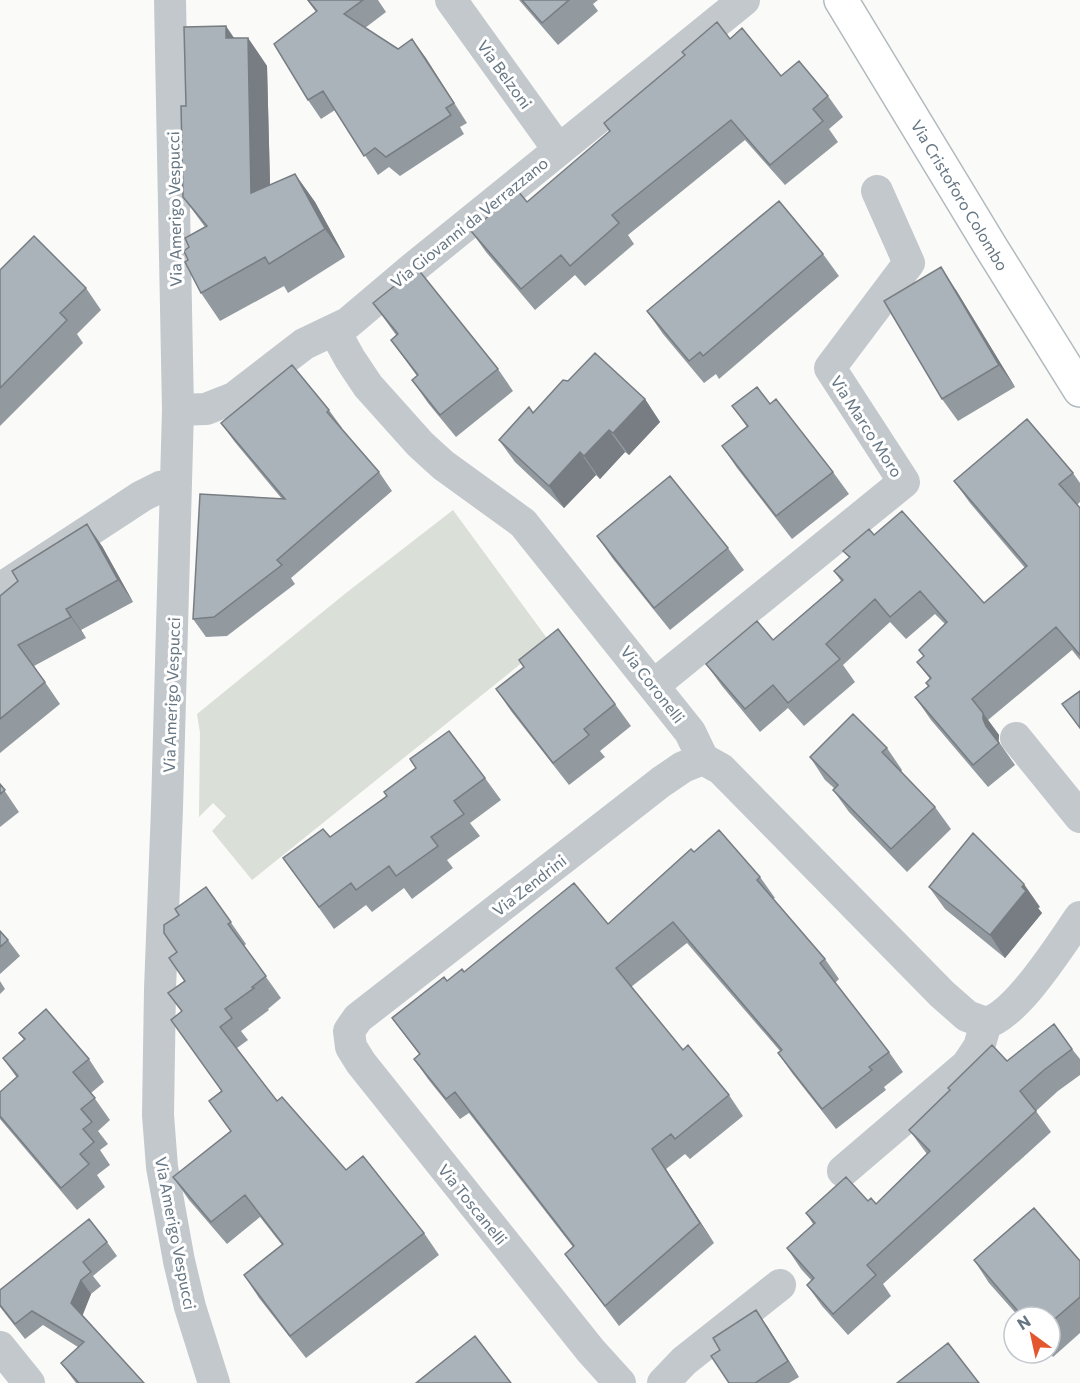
<svg xmlns="http://www.w3.org/2000/svg" width="1080" height="1383" viewBox="0 0 1080 1383" font-family="Commissioner,sans-serif">
	<style>
		.green { fill: #dadfd7 }
		.lines { fill: none; stroke-linecap: round; stroke-linejoin: round }
		.secondary-casing { stroke: #b3babf; stroke-width: 36 }
		.street { stroke: #c3c8cc; stroke-width: 32 }
		.secondary { stroke: #fff; stroke-width: 33 }
		.wall { fill: #929a9f }
		.shaded-wall { fill: #777d82 }
		.building { fill: #aab3b9; stroke: #777d82; stroke-width: 1.5 }
		.labels { text-anchor: middle; dominant-baseline: central; stroke-width: 6; stroke-linejoin: round; paint-order: stroke }
		.street-label { font-size: 16px; fill: #657683; stroke: #fff }
	</style>
	<rect width="100%" height="100%" fill="#fafaf8"/>
	<path class="green" d="M453,510l96,131 -297,239 -40,-49 14,-15 -13,-13 -14,14 1,-84 -3,-19 149,-121z"/>
	<g class="lines">
		<defs>
			<path id="secondary" d="M841,0l151,249 88,141"/>
		</defs>
		<use href="#secondary" class="secondary-casing"/>
		<path class="street" d="M170,0l8,410 -11,398 -7,181 -2,126 4,52 17,94 11,46 24,76
			M451,0l107,149
			M334,330l16,29 18,27 52,58 23,21 80,58 167,209 13,27 18,10 221,225 25,22 19,7
			M178,410l28,-1 28,-11 70,-54 44,-21 65,-55 331,-268
			M0,589l142,-93 18,-9 16,-2
			M654,685l250,-203 -74,-114 79,-105 -32,-72
			M1016,738l64,79
			M986,1023c31,-8 75,-79 94,-106
			M843,1171l124,-106 12,-18 7,-24
			M0,1347l29,36
			M620,1383l-29,-32 -230,-288 -10,-16 -2,-16 9,-13 303,-236 22,-15 20,-8
			M663,1383l21,-22 96,-76"/>
		<use href="#secondary" class="secondary"/>
	</g>
	<path class="wall" d="M307,0h71l8,12 -21,16 33,21 14,-10 55,84 -7,4 4,7 -64,42 -11,-9 -11,8 -43,-65 -14,9 -13,-19 8,-88z
		M519,0h79l-5,4 5,7 -40,34z
		M234,38h14l19,28 3,119 25,-11 20,28 30,55 -57,36 -4,-7 -64,35 -19,-28 -13,-33 1,-13 16,-20 -22,-30 3,-91z
		M730,39l51,37 47,20 15,21 -14,12 9,13 -53,43 -40,-45 -117,95 6,9 -49,42 -10,-11 -40,35 -49,-58 -15,-21 56,-29 83,-70 -6,-9z
		M823,254l16,22 -120,103 -3,-5 -12,9 -41,-49 -16,-23z
		M0,270l86,18 15,22 -24,24 6,9 -83,83z
		M956,290l59,97 -57,34 -16,-22z
		M373,303l125,66 15,22 -57,46 -28,-34 -16,-23 5,-4 -26,-36 5,-5z
		M645,399l15,23 -31,33 -4,-3 -25,27 -4,-4 -32,33 -49,-46 -16,-22 34,-27z
		M770,404l63,68 16,22 -57,45 -55,-71 -15,-22 25,-19 -15,-21z
		M329,410l13,18 -1,1 38,43 13,19 -101,87 4,6 -68,52 -21,1 -13,-18 89,-120 -48,-58 -13,-18z
		M1073,473l7,10v19l-3,3 3,3v152l-8,-10 -84,70 11,15v7l16,23 -27,22 -57,-67 -16,-23 13,-11 -2,-3 4,-4 -13,-17 7,-6 -5,-6 26,-26 -10,-10 -29,25 -16,-17 -47,43 12,17 -51,44 -16,-18 -28,24 -38,-46 -16,-22 67,-24 68,-59 -7,-10 15,-13 -6,-7 31,-16 110,68 41,-35 -55,-65 -16,-22z
		M597,536l131,12 16,22 -74,60 -57,-71z
		M102,546l31,56 -52,28 5,8 -52,28 26,38 -60,49v-157z
		M519,660l96,44 16,22 -31,25 5,6 -36,28 -58,-74 -15,-22 28,-22z
		M887,748l15,22 -1,2 34,35 16,22 -44,43 -58,-60 -16,-22 1,-2 -9,-8 -15,-23z
		M416,768l69,10 16,22 -31,23 10,13 -33,24 6,8 -41,31 -8,-11 -32,24 -6,-7 -32,24 -51,-71 47,-21 57,-41z
		M0,784l19,28 -19,15z
		M694,852l66,25 15,21 -2,1 52,60 14,20 -4,4 54,69 14,20 -19,15 2,3 -50,39 -44,-56 -14,-20 2,-2 -93,-108 -56,44 52,63 46,45 14,21 -53,43 -5,-5 -19,15 48,74 -95,83 -54,-72 8,-7 -104,-134 -9,6 -32,-40 -14,-20 5,-5 -27,-36 55,-37 17,-9 144,-48z
		M206,887l40,57 -2,2 37,52 -13,11 1,1 -28,21 7,9 -11,8 40,53 69,69 78,63 15,22 -133,103 -47,-60 -15,-23 38,-30 -22,-28 -33,27 -38,-44 -16,-23 58,-45 -22,-31 12,-10 -40,-80 -13,-18 16,-12 -7,-29 -13,-19 15,-18z
		M929,887l111,20 -2,1 4,5 -37,45 -60,-49z
		M0,931l8,9 12,16 -20,18z
		M0,981l5,8 -5,5z
		M19,1033l70,26 15,23 -13,11 19,27 -12,11 10,13 -8,6 10,15 -13,10 8,12 -28,23 -77,-91v-27l17,-14 -14,-20 21,-18z
		M1072,1049l8,10v16l-22,16 -22,20 15,21 -168,152 8,12 -43,39 -26,-29 -15,-21 5,-4 -11,-12 -14,-21 26,-24 -7,-11 62,-12 8,3 51,-50 -18,-24 41,-40 -2,-2 59,-27z
		M107,1242l10,14 -24,20 8,10 -10,8 -9,21 62,68h-68l-15,-20 17,-16 -35,-22 -18,14 -25,-32v-17z
		M974,1260l106,1v72l-27,24 -3,-4v-36h-31l-30,-34z
		M767,1326l32,51 -10,6h-60z"/>
	<path class="shaded-wall" d="M226,26l19,28 -19,-16z
		M248,38l19,28 4,155 -20,-28z
		M412,39l14,19 41,65 -13,-20z
		M295,174l20,28 30,55 -20,-28z
		M941,267l15,23 59,97 -16,-22z
		M645,399l15,23 -31,33 -16,-22z
		M609,430l16,22 -25,27 -16,-23z
		M580,452l16,23 -32,33 -15,-22z
		M87,524l15,22 31,56 -15,-22z
		M66,609l15,21 5,8 -15,-21z
		M983,713l16,22 -1,6 -12,-15 -3,-7z
		M1024,884l16,23 -2,1 4,5 -37,45 -15,-23z
		M652,1149l14,20 48,74 -14,-20z
		M81,1280l10,14 -9,23 -11,-14z
		M756,1310l11,16 32,51 -11,-16z"/>
	<path class="building" d="M308,0h55l-19,14 54,35 14,-10 42,64 -8,5 5,7 -65,42 -11,-9 -11,8 -41,-65 -15,9 -34,-56 43,-33z
		M522,0h47l-27,23z
		M717,22l13,17 12,-11 39,48 18,-15 29,35 -15,13 10,12 -53,44 -39,-45 -119,95 7,8 -49,43 -9,-11 -40,34 -50,-58 47,-40 9,11 83,-71 -6,-8 81,-68 -3,-3z
		M226,26v12h22l3,155 44,-19 30,55 -56,35 -4,-7 -64,36 -16,-31 3,-2 -4,-9 5,-4 -4,-9 22,-12 -24,-29 -2,-91h5l-2,-79z
		M779,201l44,53 -120,102 -3,-4 -11,9 -42,-50z
		M34,236l52,52 -26,25 7,7 -67,68v-118z
		M941,267l58,98 -57,34 -58,-98z
		M417,268l81,101 -58,46 -28,-35 6,-5 -27,-35 7,-6 -25,-31z
		M595,353l50,46 -32,34 -4,-3 -25,26 -4,-4 -31,34 -50,-46 30,-33 4,6 30,-33 5,1z
		M292,365l37,45 -2,2 52,60 -102,88 5,5 -68,52 -21,2 7,-125 85,5 -64,-76z
		M757,387l13,17 6,-5 57,73 -57,44 -54,-70 26,-20 -16,-20z
		M1027,419l46,54 -14,11 21,24v147l-24,-28 -84,72 11,14v6l3,7 13,17 -26,22 -58,-68 14,-11 -3,-3 5,-5 -14,-16 7,-6 -5,-6 28,-28 -27,-31 -30,26 -15,-18 -49,45 14,15 -52,44 -15,-18 -28,24 -39,-45 51,-43 16,19 70,-60 -9,-9 16,-14 -7,-6 26,-22 5,6 28,-24 82,92 43,-37 -73,-85z
		M670,476l58,72 -74,60 -57,-72z
		M87,524l31,56 -52,29 5,8 -53,28 27,37 -45,37v-123l18,-15 -6,-10z
		M558,629l57,75 -31,25 5,6 -36,28 -57,-74 28,-22 -5,-7z
		M1080,691v37l-18,-24z
		M853,714l34,34 -5,4 53,55 -44,42 -58,-59 5,-5 -28,-28z
		M449,731l36,47 -31,23 10,13 -33,23 7,9 -42,30 -7,-10 -33,24 -5,-7 -32,24 -36,-49 40,-29 7,8 57,-41 -3,-4 32,-24 -6,-9z
		M0,784l5,6 -5,4z
		M719,830l41,47 -3,3 68,79 -5,4 69,89 -20,15 3,3 -50,39 -44,-56 4,-3 -109,-128 -57,46 67,82 5,-5 41,50 -54,44 -4,-5 -19,15 48,74 -95,83 -40,-52 9,-8 -119,-154 -9,7 -32,-40 6,-5 -28,-36 52,-41 3,4 15,-12 2,3 110,-89 34,41 83,-75 3,3z
		M973,833l51,51 -2,3 4,4 -36,44 -61,-48z
		M206,887l25,35 -3,2 38,52 -14,11 2,1 -29,21 7,9 -12,9 57,74 5,-4 64,73 17,-14 61,77 -134,103 -46,-61 39,-31 -38,-49 -34,27 -38,-45 58,-46 -22,-30 13,-10 -51,-71 11,-9 -14,-18 17,-12 -16,-23 8,-6 -13,-19v-8l15,-10 -4,-6z
		M0,931l8,9 -8,7z
		M46,1009l43,50 -16,13 22,26 -14,11 11,13 -9,7 11,13 -14,12 9,10 -28,24 -61,-72v-24l18,-16 -15,-18 22,-19 -6,-6z
		M1054,1024l18,25 -28,21 -24,21 16,20 -169,154 9,10 -43,39 -26,-29 7,-7 -27,-30 28,-25 -9,-10 40,-36 22,24 3,-3 5,6 54,-53 -21,-21 41,-40 -2,-2 44,-43 15,16z
		M1034,1208l46,53v36l-30,26v-6h-27l-49,-57z
		M89,1219l18,23 -24,20 8,10 -10,8 -10,23 73,80h-65l-18,-20 23,-21 -52,-31 -17,13 -15,-19v-15z
		M756,1310l32,51 -33,22h-26l-18,-27 9,-6 -7,-12z
		M475,1336l36,47h-95z
		M948,1343l31,40h-82z"/>
	<g class="labels">
		<g class="street-label">
			<text transform="translate(505 74) rotate(54)">Via Belzoni</text>
			<text transform="translate(960 195) rotate(59)">Via Cristoforo Colombo</text>
			<text transform="translate(174 209) rotate(-91)">Via Amerigo Vespucci</text>
			<text transform="translate(469 222) rotate(-39)">Via Giovanni da Verrazzano</text>
			<text transform="translate(867 426) rotate(57)">Via Marco Moro</text>
			<text transform="translate(653 684) rotate(52)">Via Coronelli</text>
			<text transform="translate(171 695) rotate(-88)">Via Amerigo Vespucci</text>
			<text transform="translate(529 885) rotate(-38)">Via Zendrini</text>
			<text transform="translate(473 1204) rotate(51)">Via Toscanelli</text>
			<text transform="translate(176 1233) rotate(79)">Via Amerigo Vespucci</text>
		</g>
	</g>
	<g transform="translate(1032 1335) rotate(327)"><circle r="28" fill="#ffffff" stroke="#c1c8cd" stroke-width="1.5"/>
	<path d="M0-4.5L10 22L0 15L-10 22Z" fill="#e4572e"/>
	<text y="-9" font-size="16" font-weight="bold" text-anchor="middle" fill="#657683">N</text>
	</g>
</svg>
